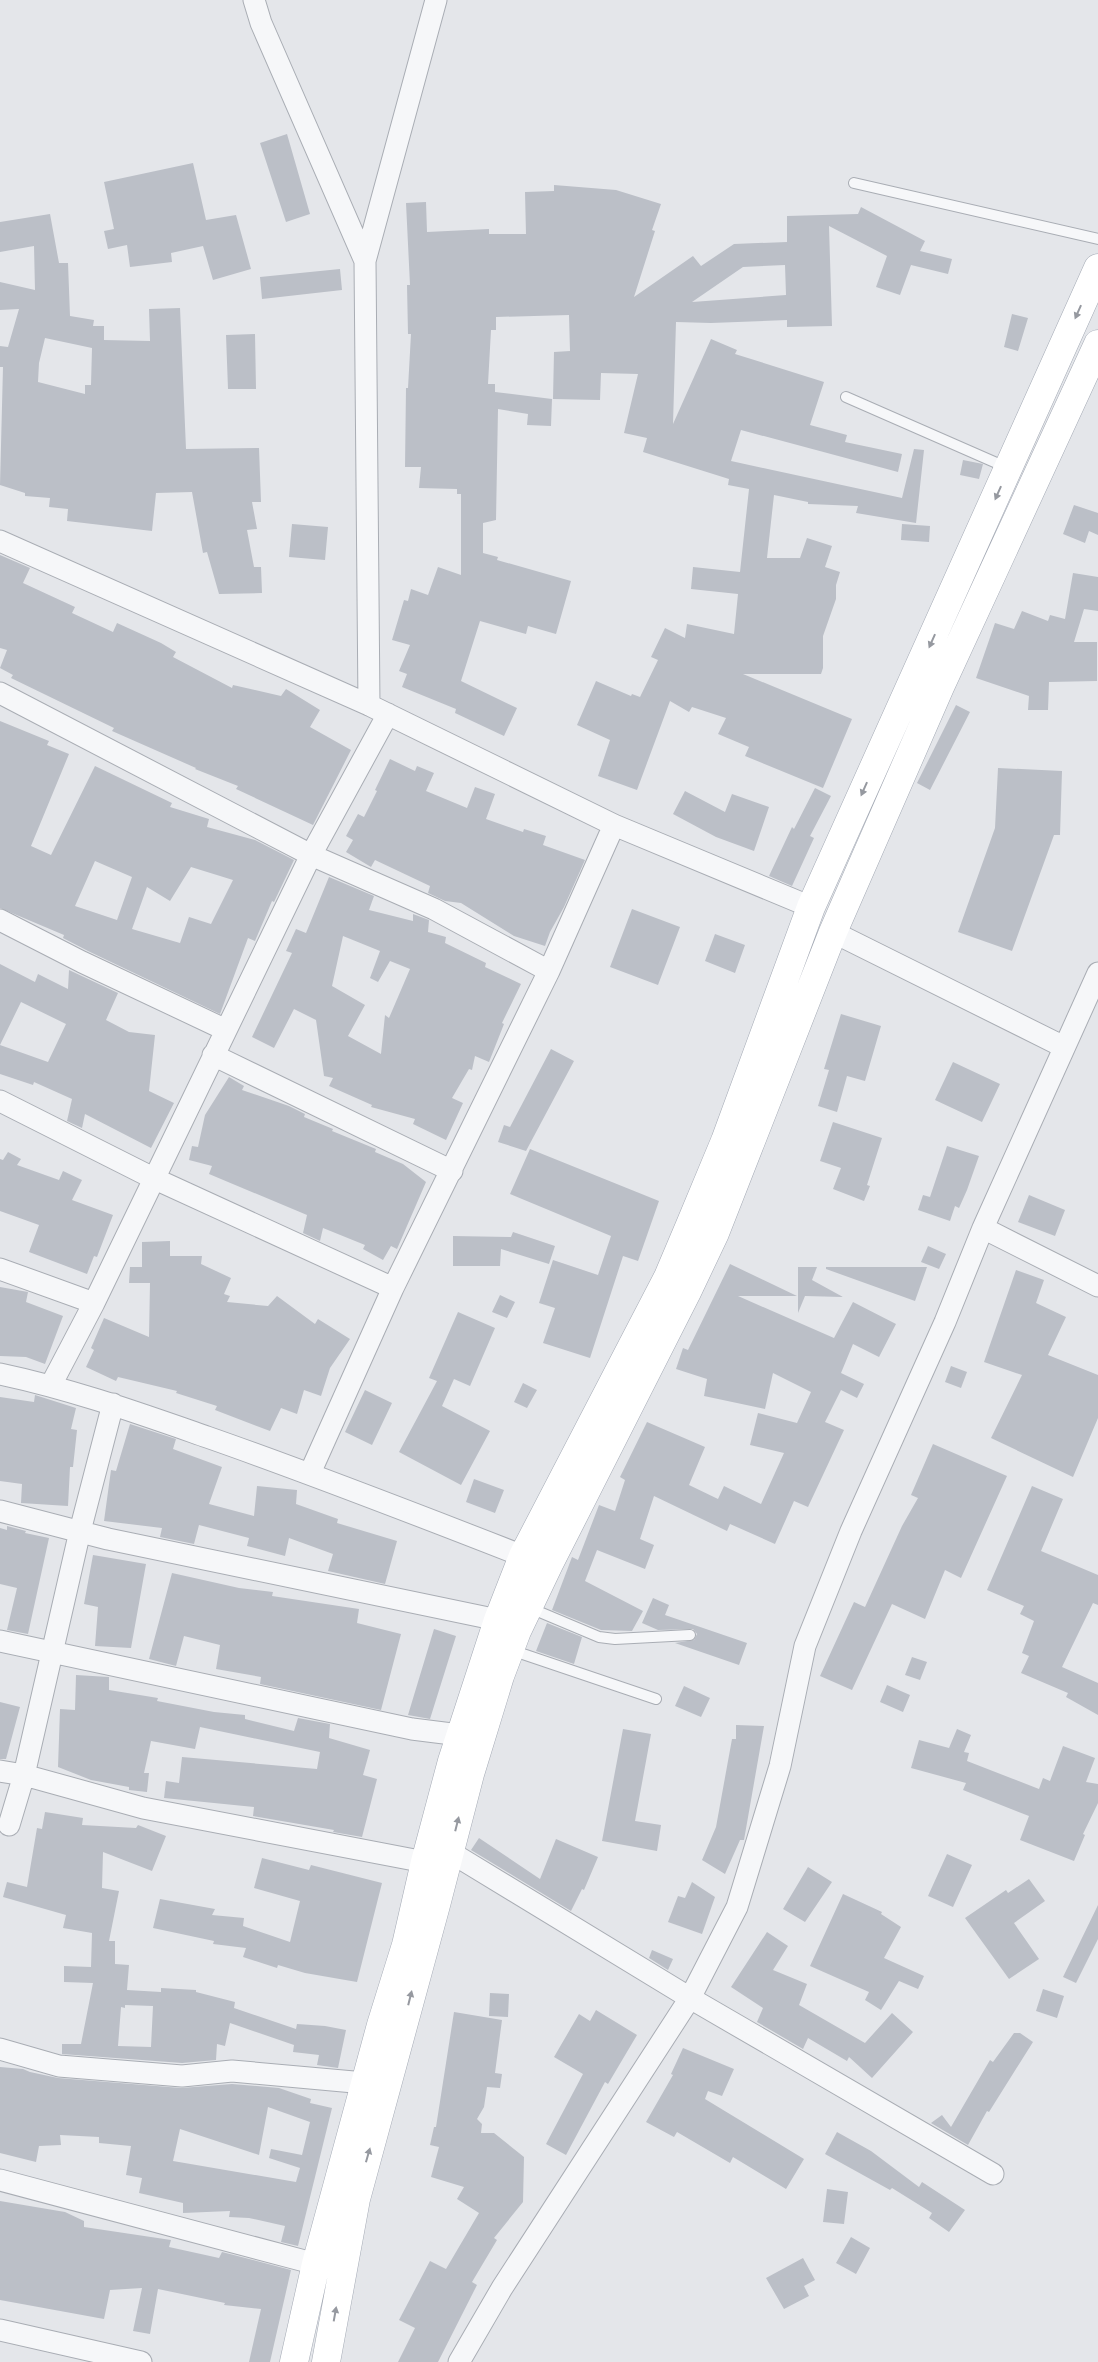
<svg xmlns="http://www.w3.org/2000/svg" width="1098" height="2362" viewBox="0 0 1098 2362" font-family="Poppins,sans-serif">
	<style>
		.building { fill: #bbbfc7; fill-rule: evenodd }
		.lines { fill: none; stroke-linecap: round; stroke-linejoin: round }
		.service-casing { stroke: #a9adb4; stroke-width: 12 }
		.minor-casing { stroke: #a9adb4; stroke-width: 23 }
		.primary-casing { stroke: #a4aab5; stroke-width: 29 }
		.service { stroke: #f6f7f9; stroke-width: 10 }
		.minor { stroke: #f6f7f9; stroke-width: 21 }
		.primary { stroke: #fff; stroke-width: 28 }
		.oneway { fill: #9699a0 }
	</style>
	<rect width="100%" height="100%" fill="#e4e6ea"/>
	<path class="building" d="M287,134l23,80 -24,8 -26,-79z
		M193,163l13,57 30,-5 15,54 -38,11 -10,-34 -32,7 1,9 -42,5 -3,-22 -19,4 -4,-18 10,-2 -10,-47z
		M554,185l62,5 45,14 -9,26 3,1 -21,66 59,-41 8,10 33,-22 53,-2v-26l71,-2 3,-7 64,34 -5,10 32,8 -4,15 -37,-9 -11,30 -24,-8 11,-31 -58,-30 3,100 -45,1v-7l-76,3 -35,-1 -3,102 38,-85 26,11 -2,4 89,28 -14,43 37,10 -2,7 57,12 -4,18 -157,-42 -10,31 171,37 12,-49 10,1 -8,73 -60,-10 2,-7 -50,-2v-2l-34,-7 -7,63h33l7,-20 25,8 -7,21 15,5 -4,13v14l-13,37v32l-2,6h-78l109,45 -29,69 -78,-32 4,-9 -31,-13 8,-16 -34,-11 -3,5 -19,-11 -33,89 -39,-14 12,-36 -33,-15 19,-44 35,15 1,-2 8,3 18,-37 -7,-3 14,-29 20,10 2,-14 47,10 4,-40 -47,-5 2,-22 47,5 9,-83 -21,-4 1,-6 -86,-27 4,-14 -23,-5 14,-59 -37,-1 -1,27 -47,-1 1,-47 16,-1 -1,-36 -73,2v13h-5l-3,54h7v8l57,7 -1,27 -24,-1 1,-11 -30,-5 -2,111 -13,3v30l15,4 -1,3 74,21 -15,53 -28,-8 -2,8 -46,-13 -19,60 56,27 -13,28 -49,-23 1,-4 -54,-22 5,-13 -8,-3 11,-26 -18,-5 12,-40 4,1 3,-12 17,6 10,-28 23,8v-81h-4v-5l-38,-1 2,-21h-16l1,-79h2l3,-54h-3l-1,-49h3l-4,-82 20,-1 1,30 62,-3v5h37l-1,-42 29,-1zM785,265l1,30 -94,7 51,-35z
		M50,214l9,49h9l2,53 24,4 -1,6h11v14l46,1 -1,-32 31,-1 6,141 73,-1 2,54h-9l5,27 -10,1 7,37h7l1,26 -43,1 -12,-42 -4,1 -11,-61 -36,1 -4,38 -85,-10 1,-12 -19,-2 1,-9 -25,-2v-3l-25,-8 3,-118h-3v-21l8,1 11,-38 -19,1v-28l35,8 -1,-44 -34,6v-30zM45,338l47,10 -1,37h-6v9l-47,-12 1,-19z
		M340,269l2,21 -80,9 -2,-22z
		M1012,314l16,4 -10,33 -14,-4z
		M255,334l1,55h-28l-2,-54z
		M963,460l20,4 -4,15 -19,-4z
		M1074,505l24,8v22l-9,-4 -4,12 -22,-9z
		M292,524l36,3 -3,33 -36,-3z
		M902,524l28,2 -1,16 -28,-2z
		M0,555l30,13 -7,15 52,24 -3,6 41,19 4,-9 44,20 15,9 -3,5 59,31 1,-3 48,11 5,-7 34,21 -10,17 41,23 -38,75 -77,-36 2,-3 -43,-17 1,-1 -84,-37 2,-3 -103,-50 2,-3 -13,-7 7,-18 -7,-2z
		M1073,573l25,4v34l-14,-2 -10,33h23v39l-48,1 -1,28h-20l1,-14 -53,-18 19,-55 19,6 8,-18 26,10 2,-6 15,4z
		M956,705l14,7 -40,78 -13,-7z
		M0,721l49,20 -2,4 22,9 -38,92 20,9 44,-89 77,37 -2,4 39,12 -2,8 48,13 39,20 -20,42 -2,-1 -17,40 -7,-3 -28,76 -132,-63 -25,-13 1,-3 -64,-27zM95,861l37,16 -15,43 -42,-14zM191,867l42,13 -22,44 -22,-7 -9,26 -48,-14 15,-42 23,14z
		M390,759l25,12 2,-5 17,7 -8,18 41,17 8,-21 20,7 -9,25 37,13 1,-3 22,7 -3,9 42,15 -21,47 -14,25 -5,14 -31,-10 -53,-33 -16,-2 -17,-8 2,-7 -55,-26 -4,7 -25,-15 7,-12 -7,-4 12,-22 6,3 13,-26 -2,-1z
		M998,768l64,3 -2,64h-6l-42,116 -54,-19 37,-104z
		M815,788l16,8 -21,40 4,2 -22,48 -23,-10 23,-49 2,2z
		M685,791l40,21 7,-18 37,13 -15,44 -38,-14 -43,-23z
		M329,877l45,19 -5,14 44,11v-7l16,6 -1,12 18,5 -1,6 41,20 -1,4 36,17 -19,39 2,1 -15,38 -14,-6 -3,14 -3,-1 -17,29 11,5 -17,37 -33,-16 2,-5 -44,-12 1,-2 -43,-19 4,-8 -9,-2 -8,-56 -22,-11 -20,39 -22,-11 40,-84 -6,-2 10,-22 10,4zM343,936l37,15 -10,27 8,4 12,-21 20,8 -21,49 -4,-3 -4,39 -33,-18 17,-31 -33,-19z
		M632,909l48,18 -22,58 -48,-18z
		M715,934l30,11 -10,28 -30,-12z
		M0,964l35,18 3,-8 30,15 1,-19 49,23 -12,27 23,12 26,3 -6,56 25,12 -23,45 -66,-34 -3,14 -15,-7 5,-22 -38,-17 -1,3 -33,-11v-29l48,17 18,-38 -45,-22 -21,43z
		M841,1014l40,12 -16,55 -18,-5 -10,36 -19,-6 11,-36 -5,-1z
		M551,1049l23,12 -48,90 -28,-9 6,-17 6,2z
		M953,1062l47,22 -18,38 -47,-22z
		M229,1077l15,9 -2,4 47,16 16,8 -1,3 29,12 -1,2 44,18 -1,3 28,12 23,18 -29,67 -6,-3 -8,14 -20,-11 2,-4 -42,-17 -3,13 -17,-8 4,-18 -98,-41 3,-8 -23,-6 3,-14 6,1 7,-32z
		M833,1122l49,16 -15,47 3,1 -6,15 -31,-12 8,-21 -21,-7z
		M947,1146l32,10 -12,34 -8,18 -4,-2 -5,15 -32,-11 5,-15 7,2z
		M530,1149l129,52 -21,60 -15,-5 -33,102 -47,-15 12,-35 -16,-5 14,-43 45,15 13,-39 -101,-42z
		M8,1152l13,7 -4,6 42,15 4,-9 19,9 -10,20 41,15 -16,42 -3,-1 -7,18 -58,-22 10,-27 -39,-14v-52l3,1z
		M1029,1195l36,15 -10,26 -37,-14z
		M513,1232l42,14 -6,18 -48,-15 -1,17h-47v-30l58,1z
		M170,1241v15h32l-1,8 30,14 -7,16 6,2 -3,6 41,4 9,-10 38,28 3,-5 32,20 -20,29 -9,28 -17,-6 -7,24 -16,-6 -11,23 -55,-21 2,-4 -41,-13 1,-2 -59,-14 -2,4 -30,-14 8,-17 -3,-2 13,-30 45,19 1,-54h-21l1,-16h12v-25z
		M928,1246l18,8 -7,15 -18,-7z
		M730,1264l67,32h-59l96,42 19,-36 43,22 -17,33 -26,-13 -12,29 23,11 -7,14 -16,-8 -16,32 19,8 -36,77 -14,-6 -19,43 -45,-20 -3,7 -73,-35 -14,43 14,6 -9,24 -48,-19 -12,31 58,30 -11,20 -31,-1 -49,-20 20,-53 6,3 21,-55 16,6 10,-31 -5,-3 27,-55 58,25 -16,38 29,14 6,-13 37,18 23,-51 -34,-8 8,-32 39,10 14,-31 -38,-19 -8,36 -61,-13 3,-17 -31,-10 7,-21 5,2z
		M798,1267h19l-5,13 31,17 -38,-1 -7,17z
		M826,1267h101l-12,34 -89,-32z
		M1016,1270l28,10 -8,23 30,14 -18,38 50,20v43l-25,59 -82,-39 31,-63 -38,-13z
		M0,1287l28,5 -2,10 37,14 -18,48 -19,-7 -26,-1z
		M500,1295l15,7 -8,16 -15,-6z
		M458,1312l37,16 -25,58 -16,-7 -12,27 48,25 -29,54 -62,-33 38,-71 -8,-3z
		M951,1366l16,6 -6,16 -16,-6z
		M523,1383l14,7 -10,18 -13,-6z
		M365,1390l27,13 -20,42 -27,-13z
		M35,1395l41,13 -5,21 6,1 -4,37h-3l-2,39 -47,-3 1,-19 -22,-3v-84l34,5z
		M130,1424l46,15 -3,10 49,18 -13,37 45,12 3,-30 40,4 -1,14 42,15 -1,4 60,18 -12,43 -57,-13 5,-17 -44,-16 -4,18 -38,-10 2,-8 -50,-13 -5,19 -34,-7 2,-9 -58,-7 7,-51 5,1z
		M933,1444l74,32 -46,102 -16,-8 -20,49 -33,-15 -40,86 -32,-14 34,-74 11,5 37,-81 16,-28 -7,-3z
		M474,1479l30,11 -9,23 -29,-11z
		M1032,1486l31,13 -22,52 57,24v30l-5,-2 -31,64 36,16v32l-32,-18 2,-4 -47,-20 8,-17 -7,-3 12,-32 -14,-7 4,-8 -37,-16z
		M7,1526l19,5 -1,2 24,5 -21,96 -21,-4 10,-42 -17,-4v-56l7,2z
		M93,1555l53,9 -15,84 -36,-2 3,-39 -14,-3z
		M172,1573l67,15 34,4 -1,4 87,13 -2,14 44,11 -20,76 -121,-26 1,-7 -45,-8 4,-24 -36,-9 -8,30 -27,-7z
		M653,1598l16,7 -4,10 82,28 -8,22 -64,-22 19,-3 3,-6 -4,-5 -35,1 -16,-7z
		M547,1623l35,14 -8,27 -38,-13z
		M434,1629l22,7 -26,83 -22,-4z
		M912,1657l15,5 -7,18 -15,-5z
		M76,1675l33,2v13l49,8 -1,3 57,11 31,3v4l49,12 4,-13 32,6 -1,14 41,12 -7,25 14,4 -15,58 -29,-5 1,-2 -81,-14 1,-9 -90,-9 2,-17 13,2 3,-26 135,12 3,-17 -120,-25 -5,22 -44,-8 -7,32h5l-2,19 -18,-2v-3l-38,-7 -33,-13 2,-58 15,1z
		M887,1685l23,10 -7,17 -23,-10z
		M684,1686l26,12 -9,19 -26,-11z
		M0,1702l20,5 -14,52h-6z
		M736,1725l28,1 -20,114h-4l-15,34 -23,-14 14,-33 16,-88h4z
		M623,1729l28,5 -16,87 26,4 -4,26 -55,-10z
		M957,1729l14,6 -7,17 5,1 -2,8 72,28 4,-11 7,3 13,-35 32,12 -9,24 12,2v19l-15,31 2,1 -11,26 -54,-21 9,-24 -66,-26 3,-7 -55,-15 8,-28 30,8z
		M45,1812l38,6 -1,7 54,3 2,-3 28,11 -14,35 -49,-19 -1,36 17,3 -10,50h6v23l14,1 -2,25 34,2v-4l35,2v2l39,10 -1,6 62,21 1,-5 28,2 21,4 -8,38 -21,-3 2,-10 -26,-3 1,-7 -64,-22 -5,23 -8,-2 -1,16 -34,3 -120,-9v-10h19l12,-61 -29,-1v-16l27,1 1,-34 -29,-5 3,-13 -63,-18 4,-15 20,5 10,-59 5,1zM125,2005l28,1 -2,41 -33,-1 3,-39 4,1z
		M479,1838l61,41 16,-40 42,18 -14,33 -2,-1 -11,22 -100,-61z
		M947,1854l25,11 -19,42 -25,-11z
		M262,1858l47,12 2,-5 71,18 -25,99 -52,-9 -27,-8 -1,3 -34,-11 3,-9 -33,-4 1,-3 -61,-13 7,-29 55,10 -3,6 32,3 -1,8 47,16 10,-41 -46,-13z
		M808,1867l24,15 -27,40 -22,-13z
		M1029,1879l16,22 -31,22 25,36 -30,20 -44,-61 41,-28 2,3z
		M692,1882l23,15 -13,37 -34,-12 10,-26 7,2z
		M843,1894l39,18 -1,2 20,13 -17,31 40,18 -6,13 -19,-8 -18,29 -16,-10 4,-8 -59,-26z
		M1098,1905v34l-22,44 -13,-6z
		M767,1932l21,14 -15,24 34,14 -8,21 66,38 27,-30 21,19 -41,46 -23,-21 -2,4 -39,-23 -5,11 -46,-27 6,-14 -32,-21z
		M652,1950l21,9 -5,11 -19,-12z
		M1043,1989l21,7 -7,22 -21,-7z
		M490,1993l19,1 -1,23 -19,-1z
		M596,2010l41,25 -29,49 -3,-2 -39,73 -20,-11 37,-70 -29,-17 25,-43 11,7z
		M454,2012l48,8 -7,53 7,1 -2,14 -13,-1 -3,20 -7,12 5,5 -1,9h13l30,24 -1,45 -29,36 3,2 -25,42 5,3 -39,77h-40l17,-34 -16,-8 31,-59 16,8 33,-56 -22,-14 7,-12 -33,-10 8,-30 -9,-2 4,-18h2z
		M1014,2033h6l13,9 -44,70 -2,-1 -19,34 -37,-22 11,-8 9,12 39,-67 3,2z
		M683,2048l51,21 -12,27 -14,-5 -3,8 99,60 -18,30 -53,-32 -3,6 -53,-31 -3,5 -28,-15 27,-47 -2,-1z
		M0,2067l23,2 7,3 28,6 123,10 51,-4 47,4 32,11 -1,4 22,5 -34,138 -17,-4 4,-16 -36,-8 -20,-1 1,-6 -47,2v-10l-44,-10 3,-15 -16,-3 5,-29 -32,-3v-6l-39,-2 1,10 -22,1 -3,16 -36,-9zM268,2107l42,15 -8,33 -31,-6 -2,9 31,10 -4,14 -123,-21 7,-32 79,26z
		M837,2132l34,19 48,36 3,-5 43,28 -16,22 -20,-14 3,-5 -3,-2 -37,-23 -2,2 -65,-36z
		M827,2189l21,3 -4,32 -21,-2z
		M0,2201l65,11 19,9v6l87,13 -2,7 50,11 3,-6 69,18 -21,92h-21l12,-53 -37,-4 1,-2 -67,-14 -8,45 -17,-3 9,-43 -32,2 -6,29 -104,-19z
		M851,2237l19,11 -14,26 -20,-11z
		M803,2258l12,22 -11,6 5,10 -25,13 -18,-31z"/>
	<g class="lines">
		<defs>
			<path id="service" d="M854,183l244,56
				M846,397l162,71
				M530,1608l69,29 16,2 75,-4
				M511,1650l145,49"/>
			<path id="minor" d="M254,0l7,23 104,238 4,444
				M365,261l71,-261
				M0,541l369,164 245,120 197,82
				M0,693l311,162 123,54 115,62
				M0,920l82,42 144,68
				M833,932l231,115
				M213,1055l239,116
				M0,1101l153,77 240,110
				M983,1228l115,58
				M0,1269l94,34
				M0,1374c71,15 138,39 207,63 106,37 211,78 316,119
				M51,1385l43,-82 217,-448 77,-141
				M310,1473l83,-185 156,-317 65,-146
				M0,1511l108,28 390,81
				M0,1641l412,88 48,6
				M0,1771l24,4 119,33 282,54
				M9,1825l15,-50 56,-244 33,-127
				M450,1852l240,146 303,176
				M0,2049l59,17 123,10 50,-5 133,12
				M0,2180l316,84
				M0,2330l141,32
				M459,2362l43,-74 188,-290 47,-91 43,-141 25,-120 46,-115 94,-209 38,-94 115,-255"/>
			<path id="primary" d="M294,2362l22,-98 65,-239 25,-80 19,-83 27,-101 46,-141 25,-64 145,-279 22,-52 35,-84 86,-234 287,-639
				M326,2362l30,-163 80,-294 34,-131 30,-98 17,-45 32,-67 138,-272 28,-59 118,-301 107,-245 158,-343"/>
		</defs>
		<use href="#service" class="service-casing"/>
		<use href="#minor" class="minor-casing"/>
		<use href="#primary" class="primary-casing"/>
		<use href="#service" class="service"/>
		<use href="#minor" class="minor"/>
		<use href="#primary" class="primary"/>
	</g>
	<defs><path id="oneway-solid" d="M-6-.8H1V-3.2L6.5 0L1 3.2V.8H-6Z" transform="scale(1.25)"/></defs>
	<g class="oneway">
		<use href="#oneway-solid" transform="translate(1078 312) rotate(114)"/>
		<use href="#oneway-solid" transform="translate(998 493) rotate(114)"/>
		<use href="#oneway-solid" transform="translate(932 641) rotate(114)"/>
		<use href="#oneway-solid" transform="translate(864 789) rotate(114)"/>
		<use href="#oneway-solid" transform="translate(457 1824) rotate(-76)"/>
		<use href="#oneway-solid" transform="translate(410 1998) rotate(-76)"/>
		<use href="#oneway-solid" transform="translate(368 2155) rotate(-74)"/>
		<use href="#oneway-solid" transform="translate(335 2314) rotate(-80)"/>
	</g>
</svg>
